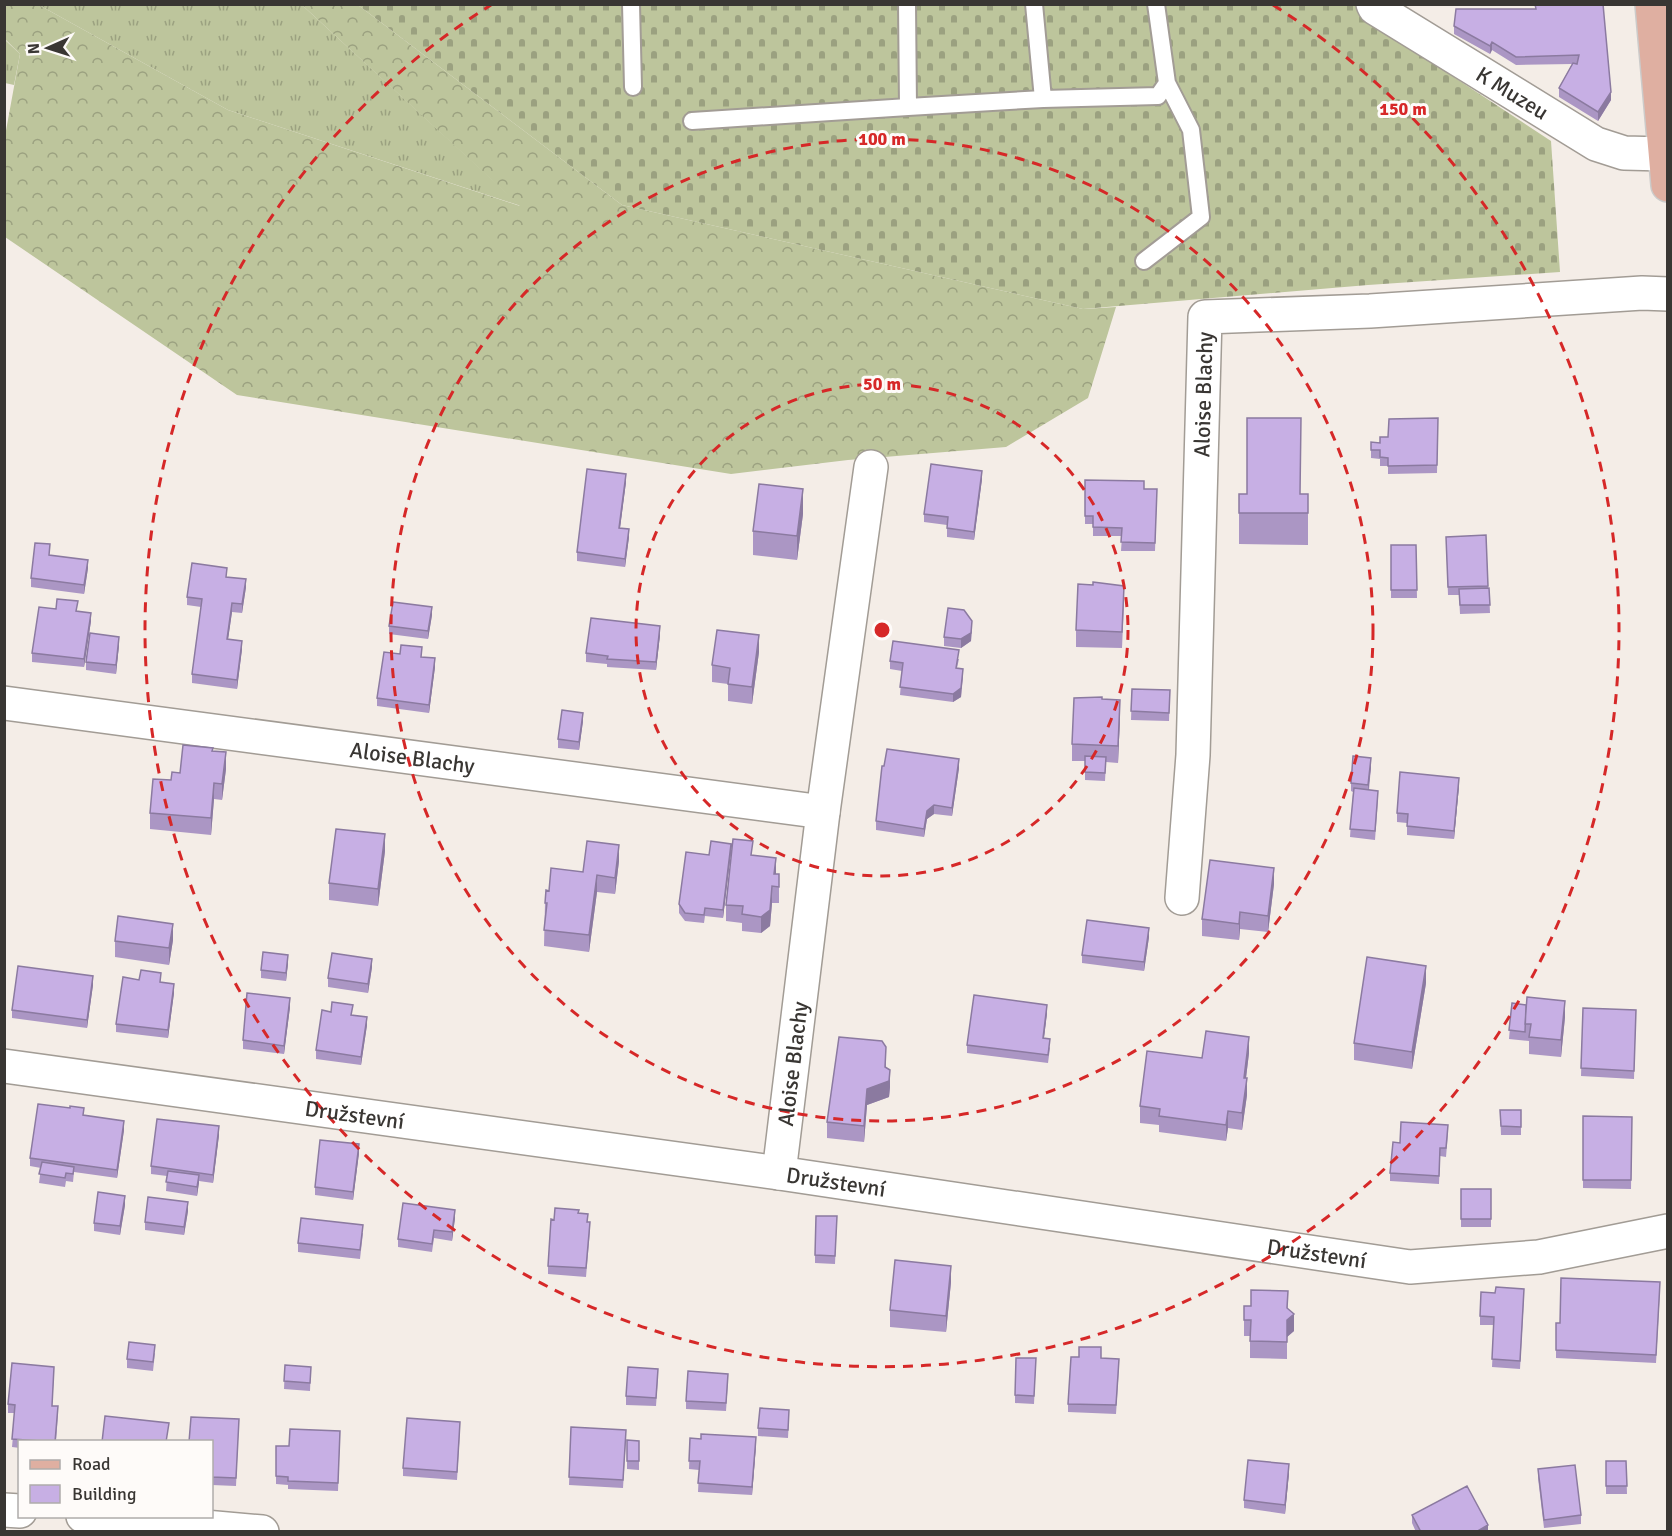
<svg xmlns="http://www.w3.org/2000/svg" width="1672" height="1536" viewBox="0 0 1672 1536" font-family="Signika,sans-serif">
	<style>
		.grass { fill: url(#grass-tufts) }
		.forest { fill: url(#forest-crowns) }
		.cemetery { fill: url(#cemetery-stones) }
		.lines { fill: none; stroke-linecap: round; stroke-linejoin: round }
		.service-casing { stroke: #a29c95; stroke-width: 20 }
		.minor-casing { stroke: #a29c95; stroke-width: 36 }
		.primary-casing { stroke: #cccbca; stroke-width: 36 }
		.service { stroke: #fff; stroke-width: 16 }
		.minor { stroke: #fff; stroke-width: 33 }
		.primary { stroke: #dfafa1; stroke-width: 33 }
		.wall { fill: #ab96c4 }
		.shaded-wall { fill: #8b7aa0 }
		.building { fill: #c7afe4; stroke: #8b7aa0; stroke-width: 1.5 }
		.ring { fill: none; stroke: #d62828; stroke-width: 3; stroke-dasharray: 10 8 }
		.labels { text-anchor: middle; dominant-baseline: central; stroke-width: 6; stroke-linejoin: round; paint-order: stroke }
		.street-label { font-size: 22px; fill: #393633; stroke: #fefbf9 }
		.centre { fill: #d62828; stroke: #fefbf9; stroke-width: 3 }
		.ring-label { font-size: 18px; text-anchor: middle; font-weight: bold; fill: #d62828; stroke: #fefbf9; stroke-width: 6; stroke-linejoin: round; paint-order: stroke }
	</style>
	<defs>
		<pattern id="grass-tufts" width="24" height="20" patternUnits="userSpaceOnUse" patternTransform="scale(1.5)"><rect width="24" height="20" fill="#bdc59c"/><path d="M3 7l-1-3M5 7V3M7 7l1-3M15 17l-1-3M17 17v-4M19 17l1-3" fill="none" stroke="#9ba180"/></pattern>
		<pattern id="forest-crowns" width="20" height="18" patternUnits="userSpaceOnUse" patternTransform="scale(1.5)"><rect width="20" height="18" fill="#bdc59c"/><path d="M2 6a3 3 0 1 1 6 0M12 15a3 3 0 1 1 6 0" fill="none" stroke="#9ba180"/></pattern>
		<pattern id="cemetery-stones" width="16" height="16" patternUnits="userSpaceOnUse" patternTransform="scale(1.5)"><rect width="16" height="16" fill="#bdc59c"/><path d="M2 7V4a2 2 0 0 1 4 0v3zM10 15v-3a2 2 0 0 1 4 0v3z" fill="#9ba180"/></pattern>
	</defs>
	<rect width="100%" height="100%" fill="#f4ede7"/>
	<path class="grass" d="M39,5h263l219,201 -293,-96z
		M4,39l16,15 -6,31 -9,-2z"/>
	<path class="forest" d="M4,5h35l189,105 292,96 -218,-201h56l264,200 461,104 33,-2 -28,91 -82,49 -158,13 -117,14 -494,-79 -232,-158v-101l15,-82 -15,-15z"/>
	<path class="cemetery" d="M358,5h998l8,13 187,123 9,131 -192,13 -285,24 -461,-104z"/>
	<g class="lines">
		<defs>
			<path id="service" d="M631,4l2,83
				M907,4l1,103 135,-8 -9,-95
				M1043,99l115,-3 9,-13 -11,-79
				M692,121l216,-14
				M1144,261l57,-44 -10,-87 -24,-47"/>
			<g id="minor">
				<path id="s1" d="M1373,4l2,4 221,136 28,9 40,1"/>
				<path id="s2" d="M4,703l819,109"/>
				<path id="s3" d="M1182,898l11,-143 12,-438 165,-6 272,-18 26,1"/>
				<path id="s4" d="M4,1066l775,107 631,94 129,-10 129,-26"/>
				<path id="s5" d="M779,1173l44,-361 48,-345"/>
				<path d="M4,1510l16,1"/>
				<path d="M83,1516l179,16"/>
			</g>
			<path id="primary" d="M1652,4l16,181"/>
		</defs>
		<use href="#service" class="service-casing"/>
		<use href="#minor" class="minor-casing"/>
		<use href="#primary" class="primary-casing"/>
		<use href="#service" class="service"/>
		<use href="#minor" class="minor"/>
		<use href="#primary" class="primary"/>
	</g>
	<path class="wall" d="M1603,4l8,96 -13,21 -39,-24v-9l13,-24 -56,1 -24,-15 -2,4 -36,-20v-8l81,-17z
		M1438,418l-1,55 -49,1v-8h-8v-7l-9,-1v-16l9,1 8,-6z
		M982,479l-8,61 -27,-3v-12l-23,-3v-8z
		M1085,480l59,9h13l-2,62h-34l1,-15h-29v-12h-8z
		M626,482l-6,46 9,9 -4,30 -48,-6v-9z
		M1239,494h69v51l-69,-1z
		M803,514l-6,46 -44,-5v-24z
		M1486,535l2,53h1l1,25 -30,1 -1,-19h-11l-2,-58z
		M1391,545h25l1,53h-26z
		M50,555l38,13 -4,26 -53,-7v-9z
		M227,577l19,10 -4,26 -10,-1 -4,27 14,10 -5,40 -45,-6v-9l9,-67 -14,-2v-8z
		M1124,602l-2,46 -46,-1v-17z
		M78,612l13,9 -7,46 -52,-5v-9z
		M432,615l-4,24 -39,-5v-8z
		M972,629l-1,12 -10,7 -17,-2v-9z
		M660,635l-4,35 -49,-3v-3l-21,-2v-9z
		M119,645l-3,29 -30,-4v-8z
		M759,652l-7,52 -24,-3v-17l-16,-2v-17z
		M421,657l14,10 -6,46 -52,-7v-8z
		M959,659l-2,9 6,9 -2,20 -8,5 -53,-7 2,-24 -12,-2v-8z
		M1132,689l38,1 -1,31 -38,-1z
		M1102,699l18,17 -2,47 -12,-1 -1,19 -20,-1v-19h-13v-17z
		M583,721l-4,29 -21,-2v-9z
		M213,751l13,18 -4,31 -8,-1 -3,36 -61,-6v-16l21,-33 9,-7z
		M1371,767l-2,23 9,9 -3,41 -25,-3 3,-45 -2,-1v-8z
		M959,768l-7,48 -18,-2 -7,5 -3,18 -48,-7v-9z
		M1459,786l-5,53 -47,-4v-12l-10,-1v-9z
		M385,851l-7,55 -49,-6v-17z
		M731,852l-8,66 -18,-2 -1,7 -19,-2 -6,-8v-9l30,-49z
		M753,855l23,19h3v29h-7l-2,23 -9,7 -19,-2v-8l-16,-2v-16z
		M619,861l-4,33 -18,-2 -8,60 -45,-6 1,-43 4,-12 34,-19z
		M1274,884l-6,48 -28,-3 -1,11 -37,-4v-17z
		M1149,937l-5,34 -62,-8v-8z
		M173,940l-4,25 -54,-8v-16z
		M288,963l-2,18 -25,-3v-8z
		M372,967l-4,26 -40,-6v-9z
		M161,982l13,11 -6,45 -52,-6v-8z
		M1426,983l-14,86 -58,-9v-17z
		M93,985l-6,43 -75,-10v-8z
		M1512,1003l53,14 -4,40 -32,-3v-13l-20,-2z
		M290,1007l-6,47 -41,-5v-9z
		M1583,1008l53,2 -2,69 -53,-3z
		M1047,1013l-3,25 6,10 -2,15 -81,-10v-8z
		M353,1015l14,10 -6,40 -45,-6v-9z
		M1249,1053l-3,25 1,17 -5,35 -14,-2 -2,13 -67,-9v-7l-19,-2v-17l62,-48z
		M886,1068l4,19 -1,10 -22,8 -3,37 -37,-4v-16z
		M1500,1110h21v25h-20z
		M84,1115l40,15 -7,48 -43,-6 -1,10 -7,-1 -1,6 -26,-4 2,-15 -11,-2v-8z
		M1632,1117l-1,72 -48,-1v-8z
		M1448,1133l-2,24 -6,-1 -1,28 -49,-3v-8l10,-30z
		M219,1135l-6,48 -14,-2 -2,15 -31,-5 1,-15 -16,-2v-8z
		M359,1153l-6,47 -38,-5v-8z
		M1461,1189h30v38h-30z
		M125,1205l-5,30 -26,-4v-8z
		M188,1211l-4,24 -39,-5v-8z
		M579,1213l9,9 2,8 -4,47 -38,-3v-8l6,-46z
		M837,1216l-2,48 -20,-1v-8z
		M455,1218l-3,23 -18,-3 -2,14 -34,-5v-8z
		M363,1233l-3,26 -62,-7v-9z
		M951,1282l-5,50 -56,-5v-17z
		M1660,1290l-4,73 -100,-5v-35h4z
		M1524,1297l-4,72 -28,-2 2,-42h-14v-9z
		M1244,1306l44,3 6,22 -7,6v22l-37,-1v-22h-6z
		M155,1353l-2,18 -26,-3v-9z
		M1036,1358l-2,46 -19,-1v-8z
		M1101,1358l18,9 -3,47 -48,-2v-8z
		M285,1365l26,2 -1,24 -26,-2z
		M54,1375l-2,31 6,8 -2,28h-36v6l-8,-1 3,-34h-7v-9z
		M658,1377l-2,29 -30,-1v-9z
		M728,1382l-2,29 -40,-2v-8z
		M789,1418l-1,20 -30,-2v-8z
		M239,1419l-3,67 -24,-1v-43z
		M571,1427l55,12 -3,49 -54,-3z
		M340,1431l-2,60 -50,-2v-4l-12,-1v-38h13z
		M460,1431l-3,49 -54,-4v-8z
		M690,1438l66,7 -4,50 -54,-3 1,-22 -10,-1z
		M627,1440l12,1v29l-12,-1z
		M1606,1461h20l1,33h-21z
		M1538,1469l43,46v9l-37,4 -6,-50z
		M1289,1473l-4,41 -41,-6v-8z
		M1412,1515l76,17h-72l-4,-9z"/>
	<path class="shaded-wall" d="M1492,42v8l-2,4v-8z
		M1611,92v8l-13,21v-9z
		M982,471v8l-8,61v-8z
		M626,474v8l-7,54v-8z
		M803,489v25l-6,46v-24z
		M629,529v8l-4,30v-8z
		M88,560v8l-4,26v-9z
		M246,579v8l-4,26v-9z
		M232,603v9l-5,35v-8z
		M432,607v8l-4,24v-8z
		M91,613v8l-7,46v-8z
		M972,621l-1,20 -10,7v-9z
		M660,626v9l-4,35v-8z
		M759,635v17l-7,52v-17z
		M119,637v8l-3,29v-9z
		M242,641v8l-5,40v-9z
		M435,658v9l-6,46v-8z
		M963,669l-2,28 -8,5v-8z
		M1120,700v16l-2,47v-17z
		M583,713v8l-4,29v-8z
		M226,752v17l-4,31v-16z
		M1371,758v9l-3,26v-8z
		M959,759v9l-7,48v-8z
		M1459,778v8l-5,53v-8z
		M214,783v16l-3,36v-17z
		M934,805v9l-7,5 -3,18v-8l3,-18z
		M385,834v17l-7,55v-17z
		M731,844v8l-8,66v-8z
		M619,845v16l-4,33v-16z
		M776,858v16h-2z
		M1274,868v16l-6,48v-16z
		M597,875v17l-8,60v-17z
		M772,886v17l-2,23 -9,7v-16z
		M1240,912v17l-1,11v-16z
		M173,924v16l-4,25v-17z
		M1149,928v9l-5,34v-9z
		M288,955v8l-2,18v-8z
		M372,959v8l-4,26v-9z
		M1426,966v17l-14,86v-17z
		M93,976v9l-6,43v-8z
		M174,984v9l-6,45v-8z
		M290,998v9l-6,47v-8z
		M1565,1001v16l-4,40v-17z
		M1047,1005v8l-4,33v-8z
		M367,1017v8l-6,40v-8z
		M1249,1037v16l-5,41v-16z
		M886,1047v17l-1,18 5,-12v17l-1,10 -22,8 -3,37v-16l3,-37 18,-22z
		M1247,1078v17l-5,35v-17z
		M1228,1111v17l-2,13v-16z
		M124,1121v9l-7,48v-8z
		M219,1126v9l-6,48v-8z
		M359,1144v9l-6,47v-8z
		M199,1175v8l-2,13v-9z
		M125,1196v9l-5,30v-9z
		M188,1202v9l-4,24v-8z
		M455,1210v8l-3,23v-9z
		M951,1266v16l-5,50v-16z
		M1288,1291l-1,29 7,-6v17l-7,6v22v-51z
		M756,1437v8l-4,50v-8z
		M1289,1464v9l-4,41v-9z
		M1488,1525v7h-12z"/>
	<path class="building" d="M1535,4h68l8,88 -13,20 -39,-24 14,-25 4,1 2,-9 -63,2 -24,-15 -2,4 -36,-20 2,-17h80z
		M1247,418h54l-1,76h8v19h-69v-19h8z
		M1438,418l-1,47 -49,1v-8l-8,-1v-7h-9v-8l9,1v-6h8l1,-18z
		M931,464l51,7 -8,61 -27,-4 1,-11 -24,-3z
		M587,469l39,5 -7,54 10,1 -4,30 -48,-7z
		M1085,480l59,1v8h13l-2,54 -34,-1 1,-14 -29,-1v-11h-8z
		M759,484l44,5 -6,47 -44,-5z
		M1486,535l2,51 -40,1 -2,-50z
		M35,543l15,1 -1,11 39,5 -4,25 -53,-7z
		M1391,545h25l1,45h-26z
		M192,563l35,5 -1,9 20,2 -4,25 -10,-1 -5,36 15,2 -5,39 -45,-6 10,-75 -15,-2z
		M1093,582l31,4 -2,46 -46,-2 2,-46 15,1z
		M1489,588l1,17h-30l-1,-16z
		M57,599l21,2 -2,10 15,2 -7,46 -52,-6 7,-46 17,2z
		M393,602l39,5 -4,24 -39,-5z
		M948,608l16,2 8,11 -1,12 -10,6 -17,-2z
		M591,618l69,8 -4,36 -49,-3 1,-3 -22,-3z
		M717,630l42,5 -7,52 -24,-3 2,-16 -18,-3z
		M90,633l29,4 -3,28 -30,-3z
		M893,641l66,9 -3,18 7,1 -2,19 -8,6 -53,-7 3,-24 -13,-2z
		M401,645l21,2 -1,10 14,1 -6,47 -52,-7 7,-46 16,2z
		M1132,689l38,1 -1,23 -38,-2z
		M1102,697v2l18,1 -2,46 -46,-2 2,-46z
		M562,710l21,3 -4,29 -21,-3z
		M183,745l30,3 -1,3 14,1 -4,32 -8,-1 -3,35 -61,-5 3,-34 18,1 1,-8 8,1z
		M887,749l72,10 -7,49 -18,-3 -7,6 -3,18 -48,-8 6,-55h2z
		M1085,756l21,1 -1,16 -20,-1z
		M1353,756l18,2 -3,27 -17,-2z
		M1400,772l59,6 -5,53 -47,-5 1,-12 -11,-1z
		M1354,788l24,3 -3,40 -25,-2z
		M336,829l49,5 -7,55 -49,-6z
		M733,839l20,2 -2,14 25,3 -2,16h5v13l-7,-1 -2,24 -9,7 -19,-3 1,-8 -17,-1z
		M587,841l32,4 -4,33 -18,-3 -8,60 -45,-5 3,-27h-2l1,-13 3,1 2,-23 32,4z
		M711,841l20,3 -8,66 -18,-2 -1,7 -19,-2 -6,-9 7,-52 23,3z
		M1210,860l64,8 -6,48 -28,-4 -1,12 -37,-5z
		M118,916l55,8 -4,24 -54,-7z
		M1087,920l62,8 -5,34 -62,-7z
		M263,952l25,3 -2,18 -25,-3z
		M332,953l40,6 -4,25 -40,-6z
		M1367,957l59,9 -14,86 -58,-9z
		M18,966l75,10 -6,44 -75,-10z
		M141,970l20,3 -1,9 14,2 -6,46 -52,-6 7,-47 16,3z
		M247,993l43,5 -6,48 -41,-6z
		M974,995l73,10 -4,33 7,1 -2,16 -81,-10z
		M1527,997l38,4 -4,39 -32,-3 2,-13h-6z
		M332,1002l21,3 -2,10 16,2 -6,40 -45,-7 6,-40 9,2z
		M1512,1003l14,2 -1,27 -16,-2z
		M1583,1008l53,2 -2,61 -53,-3z
		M1206,1031l43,6 -5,41h3l-5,35 -14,-2 -2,14 -67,-9 1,-7 -20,-3 7,-55 55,7z
		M839,1037l43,4 4,6 -1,20 5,3 -1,11 -22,8 -3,37 -37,-4z
		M38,1104l32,4v-2l14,2 -1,7 41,6 -7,49 -87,-12z
		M1500,1110h21v17l-20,-1z
		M1583,1116l49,1 -1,63h-48z
		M157,1119l62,7 -6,49 -62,-9z
		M1401,1122l47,3 -2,23h-6l-1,28 -49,-3 3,-31 7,1z
		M320,1140l39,4 -6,48 -38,-5z
		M42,1162l32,5 -1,7 -7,-1 -1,5 -26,-4z
		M168,1171l31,4 -2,12 -31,-5z
		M1461,1189h30v30h-30z
		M98,1192l27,4 -5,30 -26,-3z
		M148,1197l40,5 -4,25 -39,-5z
		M403,1203l52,7 -3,22 -18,-2 -2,14 -34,-5z
		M555,1208l24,2 -1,3 10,1 -1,8h3l-4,46 -38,-2 3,-47 3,1z
		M816,1216h21l-2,40 -20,-1z
		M301,1218l62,7 -3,25 -62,-7z
		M895,1260l56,6 -5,50 -56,-6z
		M1561,1278l99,4 -4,73 -100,-5v-27h4z
		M1496,1287l28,2 -4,72 -28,-2 2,-42 -14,-1 1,-24 14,1z
		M1251,1290l37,1 -1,17 7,6 -7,6v22l-37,-1 1,-21h-7v-14h7z
		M129,1342l26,3 -2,17 -26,-3z
		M1079,1347h22v11l18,1 -3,46 -48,-1 3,-47h8z
		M1016,1358h20l-2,38 -19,-1z
		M12,1363l42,4 -2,39h6l-3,36 -43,-3 3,-34 -7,-1z
		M285,1365l26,2 -1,16 -26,-2z
		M628,1367l30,2 -2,29 -30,-2z
		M688,1371l40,3 -2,29 -40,-2z
		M760,1408l29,2 -1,20 -30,-2z
		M105,1416l64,7 -3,19h-64z
		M191,1417l48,2 -3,59 -24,-1v-35h-23z
		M407,1418l53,4 -3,50 -54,-4z
		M571,1427l55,3 -3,50 -54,-3z
		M290,1429l50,2 -2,52 -50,-2v-4l-12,-1v-30h13z
		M701,1434l55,3 -4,50 -54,-4 2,-22h-11l1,-23 11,1z
		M627,1440l12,1v20h-12z
		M1248,1460l41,4 -4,41 -41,-5z
		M1606,1461h20l1,25h-21z
		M1575,1465l6,50 -37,5 -6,-51z
		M1467,1486l21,39 -12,7h-55l-9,-17z"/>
	<g class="ring">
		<circle cx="882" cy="630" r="246"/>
		<circle cx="882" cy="630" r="491"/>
		<path d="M1273 5A737 737 0 1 1 491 5"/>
	</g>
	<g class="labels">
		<g class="street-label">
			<text stroke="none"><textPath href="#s1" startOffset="166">K Muzeu</textPath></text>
			<text stroke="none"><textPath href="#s3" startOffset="504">Aloise Blachy</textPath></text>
			<text stroke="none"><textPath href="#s2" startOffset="412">Aloise Blachy</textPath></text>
			<text stroke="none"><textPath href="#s5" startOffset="110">Aloise Blachy</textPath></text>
			<text stroke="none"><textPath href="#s4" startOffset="354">Družstevní</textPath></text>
			<text stroke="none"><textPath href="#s4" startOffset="840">Družstevní</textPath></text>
			<text stroke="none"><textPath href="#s4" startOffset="1326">Družstevní</textPath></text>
		</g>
	</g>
	<circle cx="882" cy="630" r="9" class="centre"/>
	<g class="ring-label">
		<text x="1403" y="115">150 m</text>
		<text x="882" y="145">100 m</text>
		<text x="882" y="390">50 m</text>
	</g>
	<rect width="1672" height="1536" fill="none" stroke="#393633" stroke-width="12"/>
	<rect x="18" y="1440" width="195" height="78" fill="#fefbf9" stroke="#afacaa" stroke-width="1.5"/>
	<rect x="30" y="1460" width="30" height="9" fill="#dfafa1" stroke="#afacaa" stroke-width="1.5"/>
	<text x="72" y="1470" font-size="18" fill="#393633">Road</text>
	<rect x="30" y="1485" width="30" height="18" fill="#c7afe4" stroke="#afacaa" stroke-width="1.5"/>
	<text x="72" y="1500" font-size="18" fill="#393633">Building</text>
	<g transform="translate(48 48) rotate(267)" stroke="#fefbf9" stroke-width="4.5" paint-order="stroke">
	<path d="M0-4.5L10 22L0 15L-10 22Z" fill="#393633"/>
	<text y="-9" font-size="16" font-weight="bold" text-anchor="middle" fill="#393633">N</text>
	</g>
</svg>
